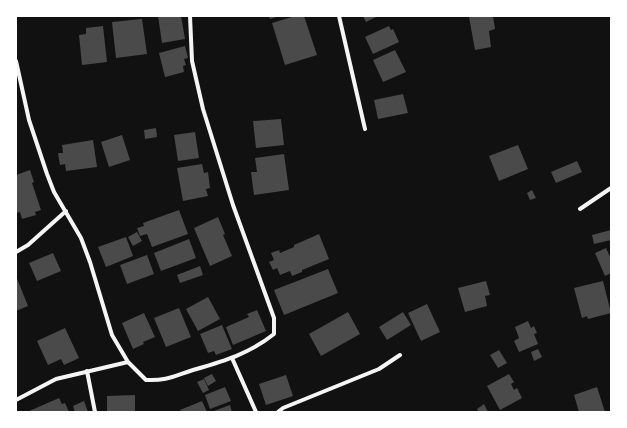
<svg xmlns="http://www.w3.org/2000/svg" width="627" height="428" viewBox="0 0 627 428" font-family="Figtree,sans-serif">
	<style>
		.building { fill: #4a4a4a }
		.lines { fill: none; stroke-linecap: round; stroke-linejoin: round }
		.minor { stroke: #f5f5f5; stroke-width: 4 }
	</style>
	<rect width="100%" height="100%" fill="#111"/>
	<path class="building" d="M158,16h23l4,23 -23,4z
		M269,16h10l-9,3z
		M295,16h9l13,39 -32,10 -13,-42z
		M363,16h15l-12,6z
		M474,16h19l2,13 -6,2 2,16 -16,3 -6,-33z
		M142,19l5,35 -31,4 -4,-36z
		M103,26l4,36 -25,3 -3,-30 7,-1v-6z
		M389,26l2,4 2,-1 6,13 -26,12 -8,-17z
		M185,46l3,12 -4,1 2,6 -3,1 1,6 -19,5 -6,-24z
		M395,50l11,22 -23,10 -10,-22z
		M403,94l5,19 -30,6 -4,-19z
		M281,119l3,26 -28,3 -3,-27z
		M156,128l1,9 -12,2 -1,-9z
		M195,132l4,26 -21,3 -4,-26z
		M122,135l8,25 -21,7 -8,-25z
		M93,140l4,27 -31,4 -1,-7 -5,1 -2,-12h5l-1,-8z
		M518,145l10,24 -29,12 -10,-25z
		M284,154l5,36 -35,5 -3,-23h6l-2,-14z
		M577,161l5,11 -26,11 -5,-11z
		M202,164l2,9 4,-1 2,16 -4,1 2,7 -25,5 -6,-33z
		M30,170l4,12 -2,1 9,27 -6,2 1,3 -14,4 -2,-7 -4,1v-38z
		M532,190l4,8 -6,2 -3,-7z
		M179,210l9,24 -36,13 -5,-13 -7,2 -3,-8 7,-2 -1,-3z
		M218,217l7,17 -2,1 9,21 -22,10 -16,-38z
		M611,230v10l-17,4 -2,-9z
		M137,232l5,9 -9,5 -5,-9z
		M319,234l10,25 -27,11v2l-10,4 -2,-5 -10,4 -3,-7 -4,2 -4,-8 5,-2 -3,-7 8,-3 1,3 14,-6v-2z
		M126,237l7,19 -27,11 -8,-20z
		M189,239l7,19 -35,13 -7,-18z
		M606,248l5,11v14l-6,3 -10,-23z
		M53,253l8,18 -24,10 -8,-18z
		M147,255l7,19 -27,10 -7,-19z
		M200,266l3,9 -23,8 -3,-8z
		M328,269l10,24 -54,22 -10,-25z
		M16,276l12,30 -12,5z
		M486,281l4,14 -5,1 2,10 -22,6 -7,-24z
		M603,281l8,32 -23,6 -1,-3 -5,2 -8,-30z
		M208,297l12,22 -22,12 -12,-22z
		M427,304l13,28 -19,9 -13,-28z
		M179,308l12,29 -25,10 -12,-29z
		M257,310l9,21 -33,14 -7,-18 23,-10 -2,-3z
		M348,312l12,22 -39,22 -12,-22z
		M403,312l8,13 -24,15 -8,-13z
		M144,313l11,24 -12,5 1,2 -11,5 -11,-26z
		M528,321l3,7 3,-2 3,7 -3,1 4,10 -19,8 -5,-11 5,-3 -4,-11z
		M222,325l10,24 -16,6 -2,-4 -6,2 -8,-19z
		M65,328l14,30 -15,7 -3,-6 -13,6 -11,-24z
		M538,349l4,8 -8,4 -3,-9z
		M499,350l8,13 -9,5 -8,-13z
		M212,374l4,7 -8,5 -4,-8z
		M509,374l5,8 -3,2 3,6 3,-2 5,10 -22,12 -13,-24z
		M286,375l7,21 -27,9 -7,-21z
		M204,379l5,11 -6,3 -6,-11z
		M225,387l6,14 -21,8 -5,-14z
		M597,387l8,25h-26l-5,-17z
		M135,395v17h-28v-16z
		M59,398l3,6 3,-1 4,9h-42z
		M84,401l4,11h-13l-2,-6z
		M202,401l5,11h-26l-1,-2z
		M484,404l4,8h-9l-2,-3z
		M230,405l2,7h-21z"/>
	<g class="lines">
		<path class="minor" d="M339,16l26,113
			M16,61l13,59 18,54 7,18 27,46 9,24 22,73 16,27 18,18c21,1 28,-4 47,-10 31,-9 56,-16 81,-36v-16l-41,-113 -30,-96 -11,-48 -2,-45
			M580,209l31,-21
			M16,252l12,-7 38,-34
			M232,358l24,54
			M87,371l8,41
			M16,400l40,-21 72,-17
			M278,412l5,-4 96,-39 21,-14"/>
	</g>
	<rect width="627" height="428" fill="none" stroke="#ffffff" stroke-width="34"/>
</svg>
